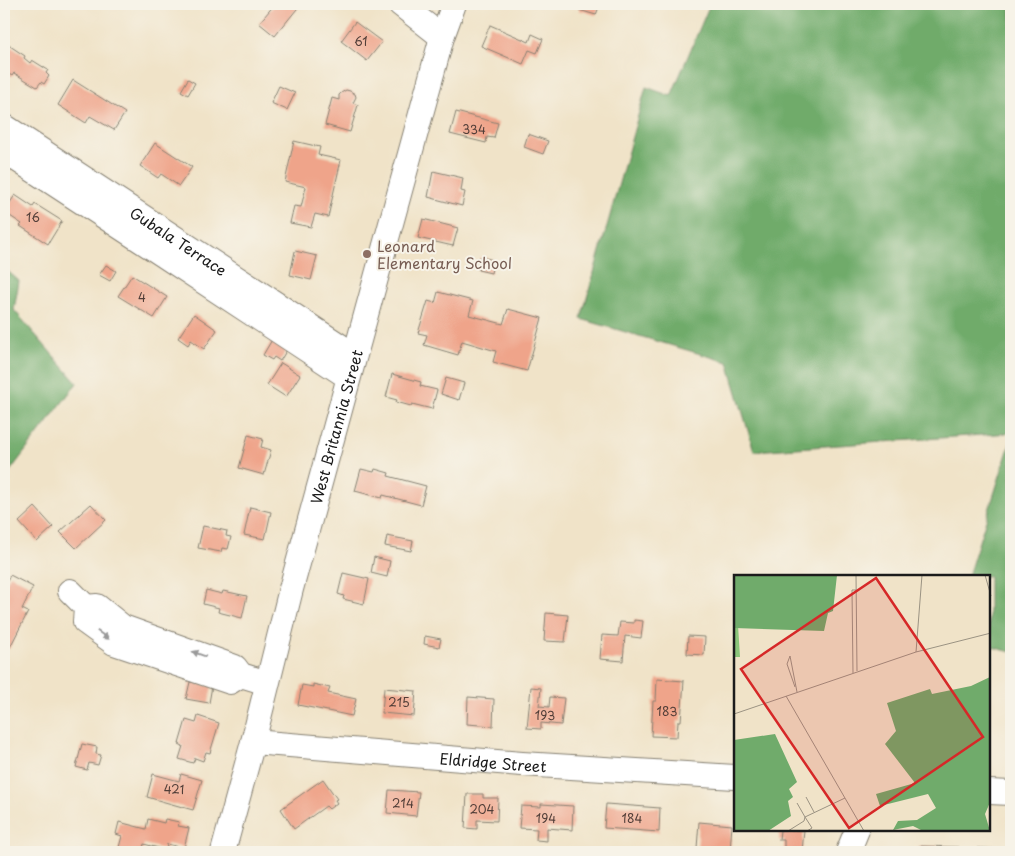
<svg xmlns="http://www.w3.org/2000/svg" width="1015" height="856" viewBox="0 0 1015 856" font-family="'Playpen Sans',sans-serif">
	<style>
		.forest { fill: #70ab6b; stroke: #466444 }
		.building { fill: #efa48a }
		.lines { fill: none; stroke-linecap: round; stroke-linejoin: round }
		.minor-casing { stroke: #868072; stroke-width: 26 }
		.minor { stroke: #fff; stroke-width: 24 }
		.oneway { fill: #999 }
		.education-dot { fill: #8d6e63; stroke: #f7f3e8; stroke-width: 2 }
		.labels { text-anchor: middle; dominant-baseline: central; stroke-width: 4; stroke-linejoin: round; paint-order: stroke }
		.number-label { font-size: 12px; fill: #513e38 }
		.street-label { font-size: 15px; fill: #1c1c1c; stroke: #f7f3e8 }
		.education-label { font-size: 15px; fill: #785e54; stroke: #f7f3e8; text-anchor: start }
		.inset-road { fill: none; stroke: #9b9383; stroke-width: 1 }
		.view { fill: #d62828; fill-opacity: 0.15; stroke: #d62828; stroke-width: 2.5 }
		.inset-edge { fill: none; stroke: #1c1c1c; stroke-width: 2.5 }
	</style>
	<rect width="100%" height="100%" fill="#f7f3e8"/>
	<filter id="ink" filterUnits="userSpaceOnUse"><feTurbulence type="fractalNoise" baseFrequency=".02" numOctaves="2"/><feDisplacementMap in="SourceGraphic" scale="10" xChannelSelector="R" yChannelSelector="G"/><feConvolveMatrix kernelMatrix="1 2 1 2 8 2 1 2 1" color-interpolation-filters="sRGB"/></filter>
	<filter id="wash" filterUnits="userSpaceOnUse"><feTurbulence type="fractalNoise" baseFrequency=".0096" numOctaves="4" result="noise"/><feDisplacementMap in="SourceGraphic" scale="20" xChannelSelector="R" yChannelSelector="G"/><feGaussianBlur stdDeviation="1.12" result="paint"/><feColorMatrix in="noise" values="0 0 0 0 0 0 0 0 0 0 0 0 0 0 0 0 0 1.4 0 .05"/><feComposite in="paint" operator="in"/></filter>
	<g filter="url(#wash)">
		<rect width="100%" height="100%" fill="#f0e3c8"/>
		<path class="forest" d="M710,4h301v429l-257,18 -26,-89 -147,-43 65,-232 25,9z
			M4,268l15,13 -5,29 63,73 -73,96z
			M1011,441v211l-22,-6v-70h-21z"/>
		<g id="blocks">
			<path class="building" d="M275,4h26l-26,32 -16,-13z
				M580,4h20l-4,11 -17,-5z
				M355,22l27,20 -15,19 -26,-20z
				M490,25l39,17 3,-8 11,5 -6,14 -8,-3 -6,14 -42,-18z
				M4,42l21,14 -1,2 6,5 2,-3 16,10 -2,3 3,3 -5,8 -3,-2 -4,5 -23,-14 -2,3 -8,-5z
				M188,79l7,4 -7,12 -7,-4z
				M73,80l52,33 -11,17 -24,-14 -4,7 -28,-18z
				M279,86l16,7 -8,17 -16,-7z
				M346,90l4,1 5,3 1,3 -3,6 5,2 -8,27 -25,-7 7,-27 7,2v-5l2,-2z
				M456,112l42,11 -4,15 -7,-1 -1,6 -36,-9z
				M528,134l20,7 -5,13 -19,-7z
				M294,141l26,6 -2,8 23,5 -13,57 -13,-3 -4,13 -21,-4 4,-17 7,1 5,-20 -21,-5z
				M155,143l37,24 -13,19 -18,-12 -3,4 -18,-12z
				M433,171l30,7 -2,13 4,1 -3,14 -34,-9z
				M15,195l18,12 2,-3 27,17 -14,23 -28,-18 2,-2 -18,-12z
				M423,219l35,9 -5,18 -35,-8z
				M295,251l22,5 -6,24 -21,-5z
				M480,257l14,3 -3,13 -13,-3z
				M106,265l10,6 -6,10 -11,-6z
				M132,275l35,22 -13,21 -36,-22z
				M438,292l35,9 -4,14 34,9 5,-15 34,9 -15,53 -34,-9 3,-11 -34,-10 -4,14 -34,-10 3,-10 -9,-2 10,-32 7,2z
				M194,314l23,16 -13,19 -13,-9 -3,5 -10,-7z
				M273,338l15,10 -8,13 -6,-4 -2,3 -9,-5z
				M281,363l19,12 -14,22 -19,-12z
				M392,374l29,8 -1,4 17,4 -5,19 -20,-5 -1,2 -15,-4 1,-2 -11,-3z
				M446,378l18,5 -5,17 -18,-6z
				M248,435l15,4 -2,8 10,3 -7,25 -25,-7z
				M361,469l13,3 1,-3 14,4 -1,3 38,10 -5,19 -38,-10 -1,3 -27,-7z
				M91,504l15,16 -30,28 -16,-16z
				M35,507l18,20 -16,15 -18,-20z
				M250,507l21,5 -6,27 -21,-4z
				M203,526l24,5 -1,5 5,1 -3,12 -6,-1 -1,4 -23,-4z
				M387,536l26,5 -2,10 -26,-5z
				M374,557l16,4 -3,16 -16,-4z
				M343,573l26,6 -5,25 -21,-5 1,-3 -6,-2z
				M10,575l23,12 -11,22 6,3 -19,37 -5,-2v-59z
				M206,590l16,4 1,-3 24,5 -5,22 -24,-6 1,-4 -16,-4z
				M546,613l22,2 -3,27 -21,-1z
				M634,620l9,1 -2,17 -16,-2 -2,25 -23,-2 2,-24 16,1 2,-14 14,1z
				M425,636l16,3 -2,8 -15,-3z
				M688,636l17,1 -1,18 -17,-1z
				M657,679l27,2 -3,40h-3l-1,16 -26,-1 2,-35h3z
				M190,682l22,4 -3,17 -23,-4z
				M313,684l17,4 -2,5 28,6 -4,17 -54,-11 4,-20 11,2z
				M531,687l10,1 -2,18 10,1 1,-10 14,1 -3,27 -20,-2v6l-14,-1z
				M384,688l32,3 -2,25 -32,-3z
				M468,697l26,2 -1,27 -26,-2z
				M198,716l21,7 -9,30 -4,-1 -3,9 -8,-3 -2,5 -14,-4 4,-13 -4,-2 7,-24 10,3z
				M82,744l15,3 -1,7 5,1 -3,10 -9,-2 -2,7 -11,-3z
				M153,774l26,7 2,-7 21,6 -9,30 -46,-13z
				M323,779l14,20 -2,1 2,3 -8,6 -3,-3 -32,23 -13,-20z
				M389,790l30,2 -3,24 -29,-3z
				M467,794h16v4h15l-1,23 -20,-1v9l-12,-1z
				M541,804l32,2 -1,24 -25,-2v13l-11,-1 1,-11 -18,-1 2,-22 20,1z
				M606,804l54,4 -1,24 -55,-4z
				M148,819l16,4 1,-4 14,3 -1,4 11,2 -5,20 -17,-4 -1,6 -22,-6 -2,8 -24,-1 4,-15 -6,-2 3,-12 27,7z
				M699,822l33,3 -2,26 -33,-3z
				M780,830h24l-2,22h-18v-12h-5z
				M919,846l39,1v5h-39z
				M978,848l33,1v3h-33z"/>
		</g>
	</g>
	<g filter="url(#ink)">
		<use href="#blocks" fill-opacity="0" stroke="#868072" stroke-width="1"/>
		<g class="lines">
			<defs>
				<g id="minor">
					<path d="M400,4l42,33"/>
					<path id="s1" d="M4,126l350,229"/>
					<path d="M4,151l150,98 194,128"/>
					<path d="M70,591l16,16"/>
					<path d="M241,675l-11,7 -116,-39 -29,-21 1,-15 11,-1 26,21 112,40 6,8 26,8"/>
					<path id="s2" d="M253,742l269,22 213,13"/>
					<path d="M989,792l22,1"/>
					<path id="s3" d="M223,852l30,-110 38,-153 151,-552 12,-33"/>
					<path d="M848,852l9,-22"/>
				</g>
			</defs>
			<use href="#minor" class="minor-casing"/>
			<use href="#minor" class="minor"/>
		</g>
		<defs><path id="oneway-solid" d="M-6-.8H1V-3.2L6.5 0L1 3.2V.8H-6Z" transform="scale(1.25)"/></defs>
		<g class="oneway">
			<use href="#oneway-solid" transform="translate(103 635) rotate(35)"/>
			<use href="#oneway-solid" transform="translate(199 654) rotate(-160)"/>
		</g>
	</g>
	<circle class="education-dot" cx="367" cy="254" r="5"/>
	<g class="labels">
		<g class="number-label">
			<text x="361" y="41">61</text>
			<text x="474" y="129">334</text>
			<text x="33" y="217">16</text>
			<text x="142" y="297">4</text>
			<text x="399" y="702">215</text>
			<text x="667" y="711">183</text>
			<text x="545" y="715">193</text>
			<text x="174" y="789">421</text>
			<text x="403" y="803">214</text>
			<text x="482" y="809">204</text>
			<text x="546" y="818">194</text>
			<text x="632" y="818">184</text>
		</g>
		<g class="street-label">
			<text stroke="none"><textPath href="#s1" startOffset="209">Gubala Terrace</textPath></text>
			<text stroke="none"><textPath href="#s3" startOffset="440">West Britannia Street</textPath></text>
			<text stroke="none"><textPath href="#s2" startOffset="241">Eldridge Street</textPath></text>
		</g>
		<g class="education-label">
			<text x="377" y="245">Leonard<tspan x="377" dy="17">Elementary School</tspan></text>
		</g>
	</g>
	<g transform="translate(734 575)">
		<rect width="256" height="256" fill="#f0e3c8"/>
		<path d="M0,34h3l3,48h-6z" fill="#8bc67b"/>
		<path d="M0,0h103l-4,36 -5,2 -4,18 -90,-3zM256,102l1,123 -6,14 5,17h-67l-10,-5 -20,4 5,-9 19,-1 19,-12 -8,-14 -48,12 -4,-12 39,-11 -30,-39 11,-13 -9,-28 43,-14 2,5 39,-8zM41,159l22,48 -8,7 4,8 -5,4 3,15 -23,15h-34v-91z" fill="#70ab6b"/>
		<path class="inset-road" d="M122,0l1,96M251,0l6,21M182,77l6,-77M119,98l-1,-83h4M61,112l-8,-23 3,-8 7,36M52,121l78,135M0,139l182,-62 75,-19M72,222l8,15M63,228l8,14 40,-19M54,256l16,-10 1,-4 7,11 -5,3"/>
		<path class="view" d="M142,3l107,159 -134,91 -108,-159z"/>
		<rect width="256" height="256" class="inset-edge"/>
	</g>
	<rect width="1015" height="856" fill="none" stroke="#f7f3e8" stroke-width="20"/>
</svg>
